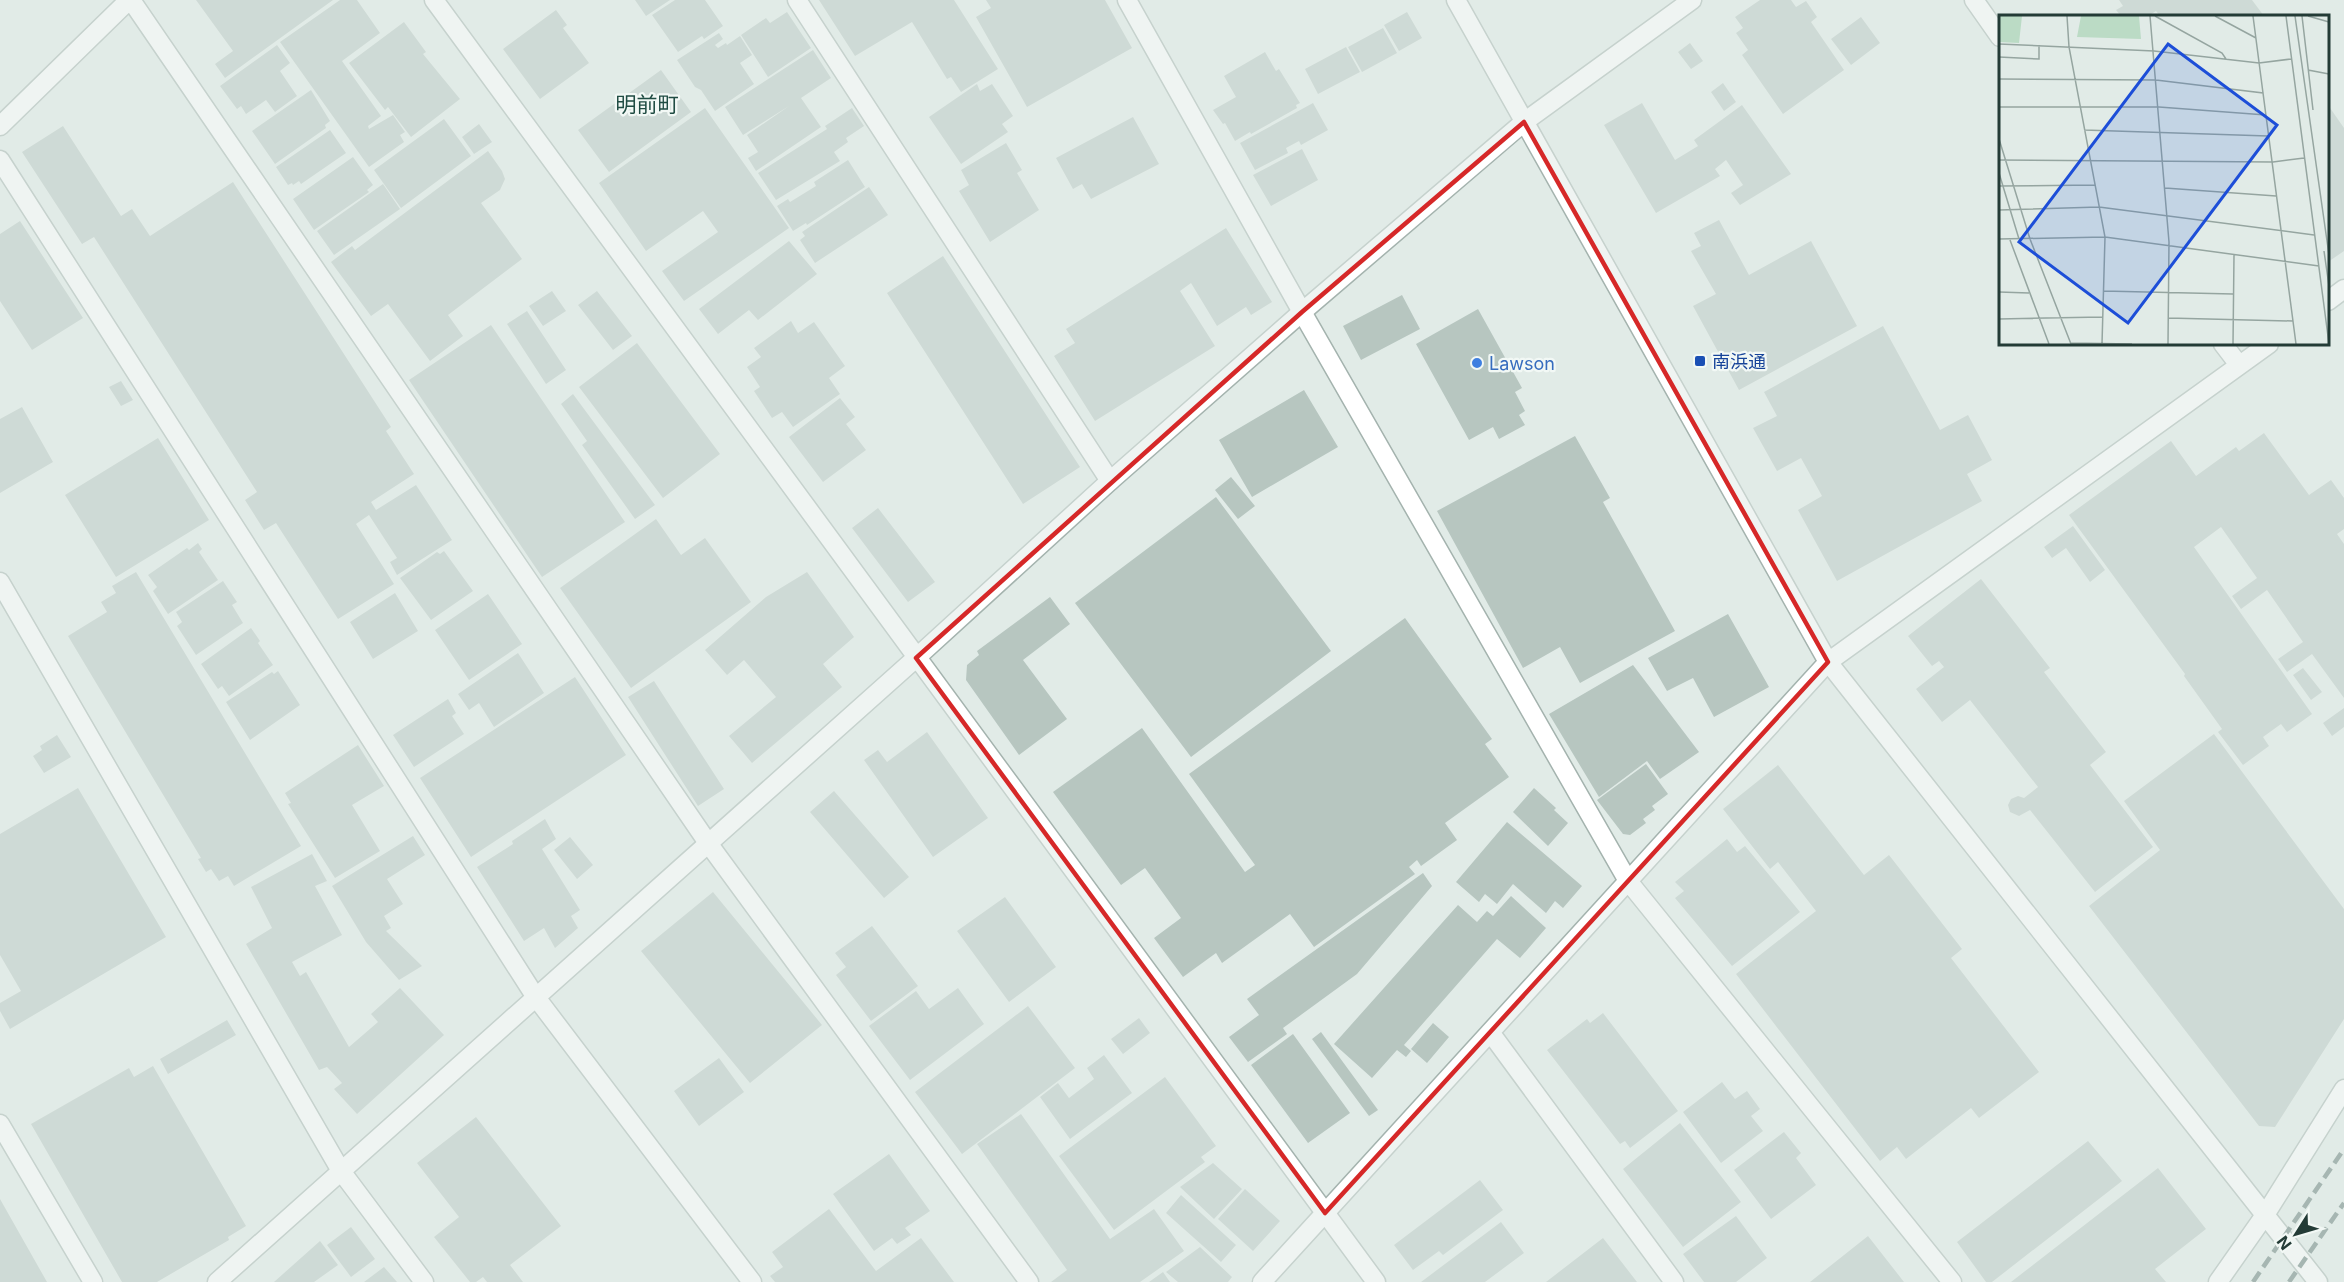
<svg xmlns="http://www.w3.org/2000/svg" width="2344" height="1282" viewBox="0 0 2344 1282" font-family="Inter,'Noto Sans JP',sans-serif">
	<style>
		.building { fill: #b7c6c0 }
		.lines { fill: none; stroke-linecap: round; stroke-linejoin: round }
		.minor-casing { stroke: #a4b3ae; stroke-width: 21 }
		.tertiary-casing { stroke: #a4b3ae; stroke-width: 21 }
		.minor { stroke: #fff; stroke-width: 18 }
		.tertiary { stroke: #fff; stroke-width: 18 }
		.rail { stroke: #5d7771; stroke-width: 4.5; stroke-dasharray: 12 6; stroke-linecap: butt }
		.marked { fill: none; stroke: #d62828; stroke-width: 4.5; stroke-linejoin: round }
		.transit-dot { fill: #1a4fb4; stroke: #f2f8f5; stroke-width: 2 }
		.shop-dot { fill: #3f7fe0; stroke: #f2f8f5; stroke-width: 2 }
		.labels { text-anchor: middle; dominant-baseline: central; stroke-width: 4.5; stroke-linejoin: round; paint-order: stroke }
		.transit-label { font-size: 18px; fill: #164399; stroke: #f2f8f5; text-anchor: start }
		.shop-label { font-size: 18px; fill: #366cbe; stroke: #f2f8f5; text-anchor: start }
		.quarter-label { font-size: 21px; fill: #204c43; stroke: #f2f8f5 }
		.inset-road { fill: none; stroke: #95a5a0; stroke-width: 1.5 }
		.view { fill: #1d4ed8; fill-opacity: 0.15; stroke: #1d4ed8; stroke-width: 3 }
		.inset-edge { fill: none; stroke: #233b36; stroke-width: 3 }
	</style>
	<rect width="100%" height="100%" fill="#e1ebe7"/>
	<path class="building" d="M196,0h137l-108,78 -10,-14 18,-13z
		M340,0h17l23,33 -38,28 39,55 -13,10 1,3 24,-14 12,17 -5,3 4,7 -35,25 -89,-125z
		M635,0h35l-24,16z
		M675,0h30l18,26 -19,13 -2,-3 -24,16 -26,-37z
		M819,0h135l44,69 -37,23 -10,-15 -4,2 -35,-57 -57,34z
		M986,0h119l27,48 -105,59 -51,-90 15,-9z
		M1760,0h31l5,7 10,-6 11,16 -6,5 33,48 -61,44 -41,-59 6,-5 -12,-17 7,-5 -8,-11z
		M2119,0h133l12,16h-104l-4,-5 -8,5h-27l-5,-6 7,-4z
		M556,10l11,15 -4,3 26,35 -49,36 -37,-50z
		M787,12l24,36 -43,29 -27,-42 25,-17 4,5z
		M1407,12l15,26 -23,13 -15,-26z
		M1861,17l19,26 -29,22 -20,-26z
		M404,22l22,30 -3,2 37,45 -49,38 -23,-30 -3,3 -36,-47z
		M1383,28l14,25 -35,19 -14,-25z
		M719,33l4,6 -8,6 3,3 8,-5 1,2 13,-9 12,19 -12,8 14,21 -39,27 -14,-21 -6,-3 -18,-27z
		M1690,43l13,18 -12,8 -13,-17z
		M277,45l13,18 -10,8 17,25 -22,16 -9,-12 -20,14 -5,-8 -4,3 -17,-23z
		M1346,47l14,25 -42,22 -13,-25z
		M813,50l18,28 -30,20 20,29 -65,44 -8,-13 10,-6 -11,-17 42,-29 -46,29 -18,-28z
		M1265,52l11,19 3,-2 21,34 -4,2 1,3 -46,26 -1,-2 -15,9 -10,-18 -2,1 -10,-14 23,-13 -12,-21z
		M661,70l30,42 -82,60 -31,-42z
		M1723,83l13,19 -12,9 -13,-19z
		M977,84l3,7 12,-7 21,32 -11,8 6,8 -47,32 -32,-47z
		M311,90l19,31 -5,4 1,3 -51,36 -23,-33z
		M1313,103l15,27 -27,15 -2,-4 -13,7 2,5 -33,17 -15,-27z
		M1642,103l33,57 23,-14 -4,-6 48,-35 49,69 -51,31 -9,-12 12,-8 -17,-25 -11,9 5,7 -64,37 -52,-88z
		M2328,105l16,23v123l-16,11z
		M705,108l84,120 -105,73 -22,-30 56,-39 -15,-21 -57,40 -47,-68z
		M852,108l12,18 -18,12 2,4 -14,10 6,9 -64,39 -18,-27 69,-44 -2,-3z
		M1133,117l26,47 -68,35 -9,-15 -9,5 -17,-31z
		M444,119l27,37 -70,52 -27,-38z
		M479,124l13,18 -18,12 -12,-17z
		M63,126l58,90 11,-7 18,27 83,-54 158,245 -5,4 28,43 -43,28 5,8 40,-25 36,55 -55,35 -7,-13 7,-4 -28,-43 -13,9 38,60 -56,35 -62,-96 -12,7 -19,-30 12,-8 -163,-255 -12,7 -60,-92z
		M330,130l16,23 -45,31 -2,-3 -6,4 -1,-2 -4,2 -12,-18z
		M1006,143l16,27 -5,3 22,37 -49,32 -31,-51 10,-6 -8,-15z
		M1302,149l16,31 -47,26 -18,-31z
		M488,151l14,20 3,8 -5,11 -19,13 41,56 -74,56 15,21 -33,25 -42,-57 -17,12 -40,-54 21,-16 3,4z
		M353,157l20,28 -6,5 2,2 -55,38 -21,-31z
		M848,160l17,27 -58,38 -1,-2 -13,8 -16,-25 11,-7 2,3 26,-16 -2,-4z
		M383,184l17,25 -66,46 -17,-24z
		M869,187l19,28 -73,48 -15,-23 5,-4 -3,-4z
		M1719,220l30,55 62,-34 46,85 -118,64 -46,-84 23,-12 -25,-43 10,-5 -7,-13z
		M20,221l63,97 -51,32 -32,-49v-67z
		M1226,228l46,74 -21,13 -5,-8 -29,19 -26,-43 -11,8 35,55 -120,75 -41,-65 21,-13 -9,-14z
		M789,241l28,33 -59,46 -9,-10 -31,24 -19,-25z
		M943,256l137,211 -57,37 -136,-211z
		M552,291l14,20 -23,15 -14,-20z
		M597,291l35,45 -19,14 -35,-45z
		M1402,295l18,34 -59,31 -18,-34z
		M1478,309l44,79 -7,4 10,19 -6,4 6,10 -26,14 -6,-12 -24,13 -53,-96z
		M527,311l39,59 -20,14 -39,-60z
		M791,321l7,12 16,-11 31,44 -16,12 11,16 -47,33 -11,-15 -10,6 -18,-27 6,-4 -13,-20 14,-10 -7,-9z
		M491,325l134,197 -83,55 -133,-197z
		M1883,326l57,104 28,-15 24,45 -25,14 15,27 -145,80 -39,-71 24,-14 -21,-38 -24,13 -24,-43 24,-12 -13,-24z
		M637,343l83,111 -57,44 -84,-111z
		M121,381l12,19 -12,6 -12,-19z
		M1304,390l34,57 -86,50 -33,-57z
		M573,394l82,111 -20,14 -53,-74 5,-4 -26,-37z
		M840,398l15,19 -9,7 20,26 -43,32 -34,-45z
		M22,407l31,55 -53,31v-74z
		M2264,433l45,62 22,-15 13,18v31l-7,5 7,10v154l-32,-44 -25,18 -9,-13 25,-17 -36,-52 -26,19 -9,-13 25,-18 -36,-51 -27,20 118,167 -25,18 -6,-8 -18,13 6,9 -26,19 -25,-33 4,-3 -38,-53 1,-2 -116,-159 102,-74 25,35 40,-29 3,4z
		M1575,436l35,62 -7,4 72,129 -95,52 -20,-36 -37,21 -86,-157z
		M158,438l51,82 -93,57 -51,-82z
		M1231,477l24,29 -17,13 -23,-29z
		M1216,497l115,154 -140,106 -116,-154z
		M878,508l57,74 -27,20 -56,-74z
		M656,519l25,36 24,-17 46,64 -120,86 -71,-100z
		M2073,526l32,44 -15,12 -24,-34 -14,10 -8,-11z
		M198,543l4,6 -3,3 19,28 -50,34 -15,-23 4,-4 -9,-12 39,-27 2,2z
		M444,551l29,40 -42,29 -31,-42 37,-26 3,2z
		M136,572l165,274 -67,40 -6,-10 -9,5 -8,-12 -5,3 -8,-13 3,-1 -133,-222 39,-24 -6,-10 15,-9 -4,-7z
		M807,572l47,65 -31,27 19,23 -90,76 -23,-27 47,-39 -32,-37 -17,15 -22,-25 61,-53z
		M1981,579l69,89 -6,4 62,80 -16,13 63,82 -58,45 -65,-82 -11,6 -9,-4 -2,-7 3,-6 7,-3 6,2 14,-11 -68,-87 -28,22 -26,-33 28,-22 -5,-6 -7,5 -24,-30z
		M223,581l14,21 -5,3 11,18 -47,32 -19,-29 5,-4 -6,-10z
		M395,593l23,38 -45,28 -23,-37z
		M488,594l34,50 -53,36 -34,-50z
		M1050,597l20,27 -47,36 44,59 -48,36 -53,-75 1,-15 12,-10 -2,-4z
		M1728,614l41,73 -55,30 -21,-39 -26,13 -19,-33z
		M1405,618l87,121 -7,5 24,33 -64,46 12,17 -36,26 -4,-6 -8,7 6,7 -101,73 -24,-33 -68,49 -6,-10 -33,24 -29,-39 27,-20 -36,-50 -24,17 -68,-93 89,-64 103,144 10,-7 -66,-91z
		M251,628l9,13 -2,2 15,22 -44,31 -7,-10 -4,3 -17,-25z
		M518,653l26,40 -50,34 -15,-24 -10,7 -11,-16z
		M1633,665l66,87 -39,27 -13,-18 -48,36 -50,-83z
		M2303,668l19,24 -11,8 -18,-25z
		M278,671l22,34 -50,35 -24,-38 46,-30 2,2z
		M575,677l51,78 -155,102 -51,-79z
		M654,681l70,108 -26,17 -70,-109z
		M448,699l8,14 -4,3 12,18 -50,33 -21,-32z
		M2344,708v19l-12,9 -9,-13z
		M927,732l61,86 -55,39 -69,-97 14,-10 9,12z
		M2214,734l130,175v110l-69,108 -16,-1 -170,-220 71,-56 -36,-49z
		M57,735l14,22 -27,16 -11,-17 9,-6 -2,-4z
		M358,745l26,41 -32,19 28,46 -45,27 -47,-74 3,-1 -6,-10z
		M1646,764l22,30 -16,12 3,4 -12,9 3,4 -16,12 -7,-1 -26,-34z
		M1778,765l86,110 25,-20 73,94 -11,9 88,114 -60,46 -8,-10 -65,51 -9,-12 -17,14 -144,-187 80,-63 -38,-49 -8,7 -47,-60z
		M78,788l88,149 -156,92 -10,-18v-8l21,-12 -21,-36v-121z
		M1534,788l22,20 -2,2 14,13 -20,23 -35,-34z
		M834,791l75,86 -25,21 -74,-86z
		M545,819l11,20 -14,10 38,61 -9,6 7,12 -23,20 -11,-20 -20,13 -47,-74 36,-23 -1,-3z
		M1507,822l75,64 -19,22 -8,-7 -9,12 -33,-29 -16,20 -12,-10 -6,8 -23,-20z
		M413,836l12,19 -38,24 16,25 -19,12 7,12 -5,3 36,35 -23,14 -33,-38 -34,-56z
		M570,837l23,28 -16,14 -23,-29z
		M1727,839l10,13 8,-6 55,66 -68,54 -57,-68 9,-7 -9,-9z
		M312,854l15,27 -12,5 27,49 -50,27 8,14 6,-4 43,75 29,-25 -7,-8 29,-26 44,47 -87,79 -23,-25 8,-6 -15,-16 -8,3 -73,-126 26,-16 -21,-41z
		M1423,873l9,13 -75,88 -74,54 4,6 -39,28 -19,-25 30,-22 -12,-16z
		M713,892l109,133 -72,58 -109,-132z
		M1511,896l35,32 -26,30 -23,-19 -93,106 7,6 -5,6 -9,-7 -25,28 -38,-34 124,-139 19,17 10,-11 6,5z
		M1005,897l51,70 -47,35 -52,-71z
		M872,926l46,60 -47,35 -35,-46 10,-8 -11,-14z
		M958,988l26,36 -74,56 -41,-54 47,-35 13,18z
		M1028,1006l47,62 -113,86 -47,-62z
		M1603,1013l75,98 -48,37 -5,-7 -5,3 -73,-94 40,-31 3,4z
		M1139,1018l11,15 -27,21 -12,-15z
		M227,1020l9,15 -68,39 -8,-15z
		M1433,1023l16,14 -22,26 -16,-14z
		M1321,1032l57,78 -9,6 -57,-77z
		M1293,1034l57,79 -42,30 -57,-78z
		M1104,1055l28,38 -62,46 -30,-42 18,-14 11,15 25,-19 -7,-11z
		M719,1058l25,34 -45,34 -25,-35z
		M153,1066l93,160 -18,11 1,3 -72,42h-35l-91,-158 98,-56 5,9z
		M1165,1077l51,69 -15,11 4,5 -91,68 -55,-74z
		M1722,1082l13,17 12,-8 13,18 -9,7 12,15 -42,32 -38,-51z
		M1021,1114l89,125 44,-30 30,42 -44,31h-89l16,-12 -90,-126z
		M476,1117l85,109 -51,39 13,17h-36l-4,-5 -7,5h-6l-36,-45 25,-20 -42,-54z
		M1680,1123l61,79 -58,45 -60,-78z
		M1784,1132l17,21 -5,5 20,27 -45,34 -37,-49z
		M2088,1141l34,40 -130,101h-6l-29,-40z
		M889,1154l41,57 -25,17 6,7 -14,9 -5,-6 -18,13 -41,-57z
		M1213,1163l29,26 -28,30 -34,-32z
		M2158,1168l48,61 -51,40 11,13h-155z
		M1480,1180l23,30 -60,45 -4,-4 -26,19 -19,-25z
		M1245,1189l35,32 -27,30 -35,-32z
		M1181,1195l55,50 -15,17 -55,-49z
		M0,1199l47,83h-47z
		M829,1209l47,62 45,-33 33,44h-179l-5,-6 13,-9 -11,-15z
		M1736,1216l31,42 -31,24h-32l-21,-28z
		M1501,1222l23,31 -39,29h-64z
		M351,1227l24,32 -24,18 -24,-32z
		M1868,1236l36,46h-94z
		M1603,1238l34,44h-91z
		M320,1241l18,24 -24,17h-40z
		M1200,1247l32,30 -4,5h-50l-12,-10z
		M384,1267l13,15h-33z
		M1163,1272l7,10h-21z"/>
	<g class="lines">
		<defs>
			<path id="minor" d="M131,0l577,843 321,439
				M797,0l313,481
				M1127,0l175,312 326,569 324,401
				M1974,0l26,37
				M1524,122l168,-122
				M0,126l129,-126
				M0,160l535,836 217,286
				M2328,301l16,-12
				M2223,344l16,21
				M0,582l341,589 83,111
				M1490,1032l184,250
				M1262,1282l566,-620 441,-318
				M2218,1282l47,-67 79,-126"/>
			<path id="tertiary" d="M434,0l942,1282
				M1456,0l372,662 490,620
				M0,1124l93,158
				M217,1282l699,-624 194,-177 192,-169 222,-190"/>
		</defs>
		<use href="#minor" class="minor-casing"/>
		<use href="#tertiary" class="tertiary-casing"/>
		<use href="#minor" class="minor"/>
		<use href="#tertiary" class="tertiary"/>
		<path class="rail" d="M2253,1282l91,-133
			M2289,1282l55,-79"/>
	</g>
	<path d="M0 0H2344V1282H0ZM1524,122l304,540 -503,551 -409,-555 386,-346z" fill="#e1ebe7" fill-opacity=".55" fill-rule="evenodd"/>
	<path class="marked" d="M1524,122l304,540 -503,551 -409,-555 386,-346z"/>
	<rect class="transit-dot" x="1694" y="355" width="12" height="12" rx="3"/>
	<circle class="shop-dot" cx="1477" cy="363" r="6"/>
	<g class="labels">
		<g class="transit-label">
			<text x="1712" y="361">南浜通</text>
		</g>
		<g class="shop-label">
			<text x="1489" y="363">Lawson</text>
		</g>
		<g class="quarter-label">
			<text x="647" y="104">明前町</text>
		</g>
	</g>
	<g transform="translate(1999 15)">
		<rect width="330" height="330" fill="#e1ebe7"/>
		<path d="M0,1h23l-3,27 -20,-1zM82,1h58l2,23 -64,-2z" fill="#bbdbc5"/>
		<path class="inset-road" d="M68,1l2,31 36,190 -3,107M151,1l19,226 -1,102M156,1l67,37 4,6M216,1l41,22M254,1l10,77M287,1l43,328M296,1l34,239M303,1l11,94M309,1l21,6M0,29l155,7 105,12 32,-4M0,42l40,2v-14M309,55l21,4M0,64l157,1 107,13 33,251M0,92h160l107,8M85,115l184,6M0,124l31,100 41,105M0,145l274,2 31,-4M0,158l20,66M0,171l96,-1M166,173l111,8M0,195l100,-3 215,28M0,224l106,-2 214,29M11,225l39,104M325,236l5,35M104,276l130,3M0,277l30,1M169,303l125,3M0,304l104,-2M72,328l61,1M234,329l1,-89"/>
		<path class="view" d="M169,29l109,81 -149,198 -109,-81z"/>
		<rect width="330" height="330" class="inset-edge"/>
	</g>
	<g transform="translate(2296 1234) rotate(233)" stroke="#f2f8f5" stroke-width="4.5" paint-order="stroke">
	<path d="M0-4.5L10 22L0 15L-10 22Z" fill="#233b36"/>
	<text y="-9" font-size="16" font-weight="bold" text-anchor="middle" fill="#233b36">N</text>
	</g>
</svg>
